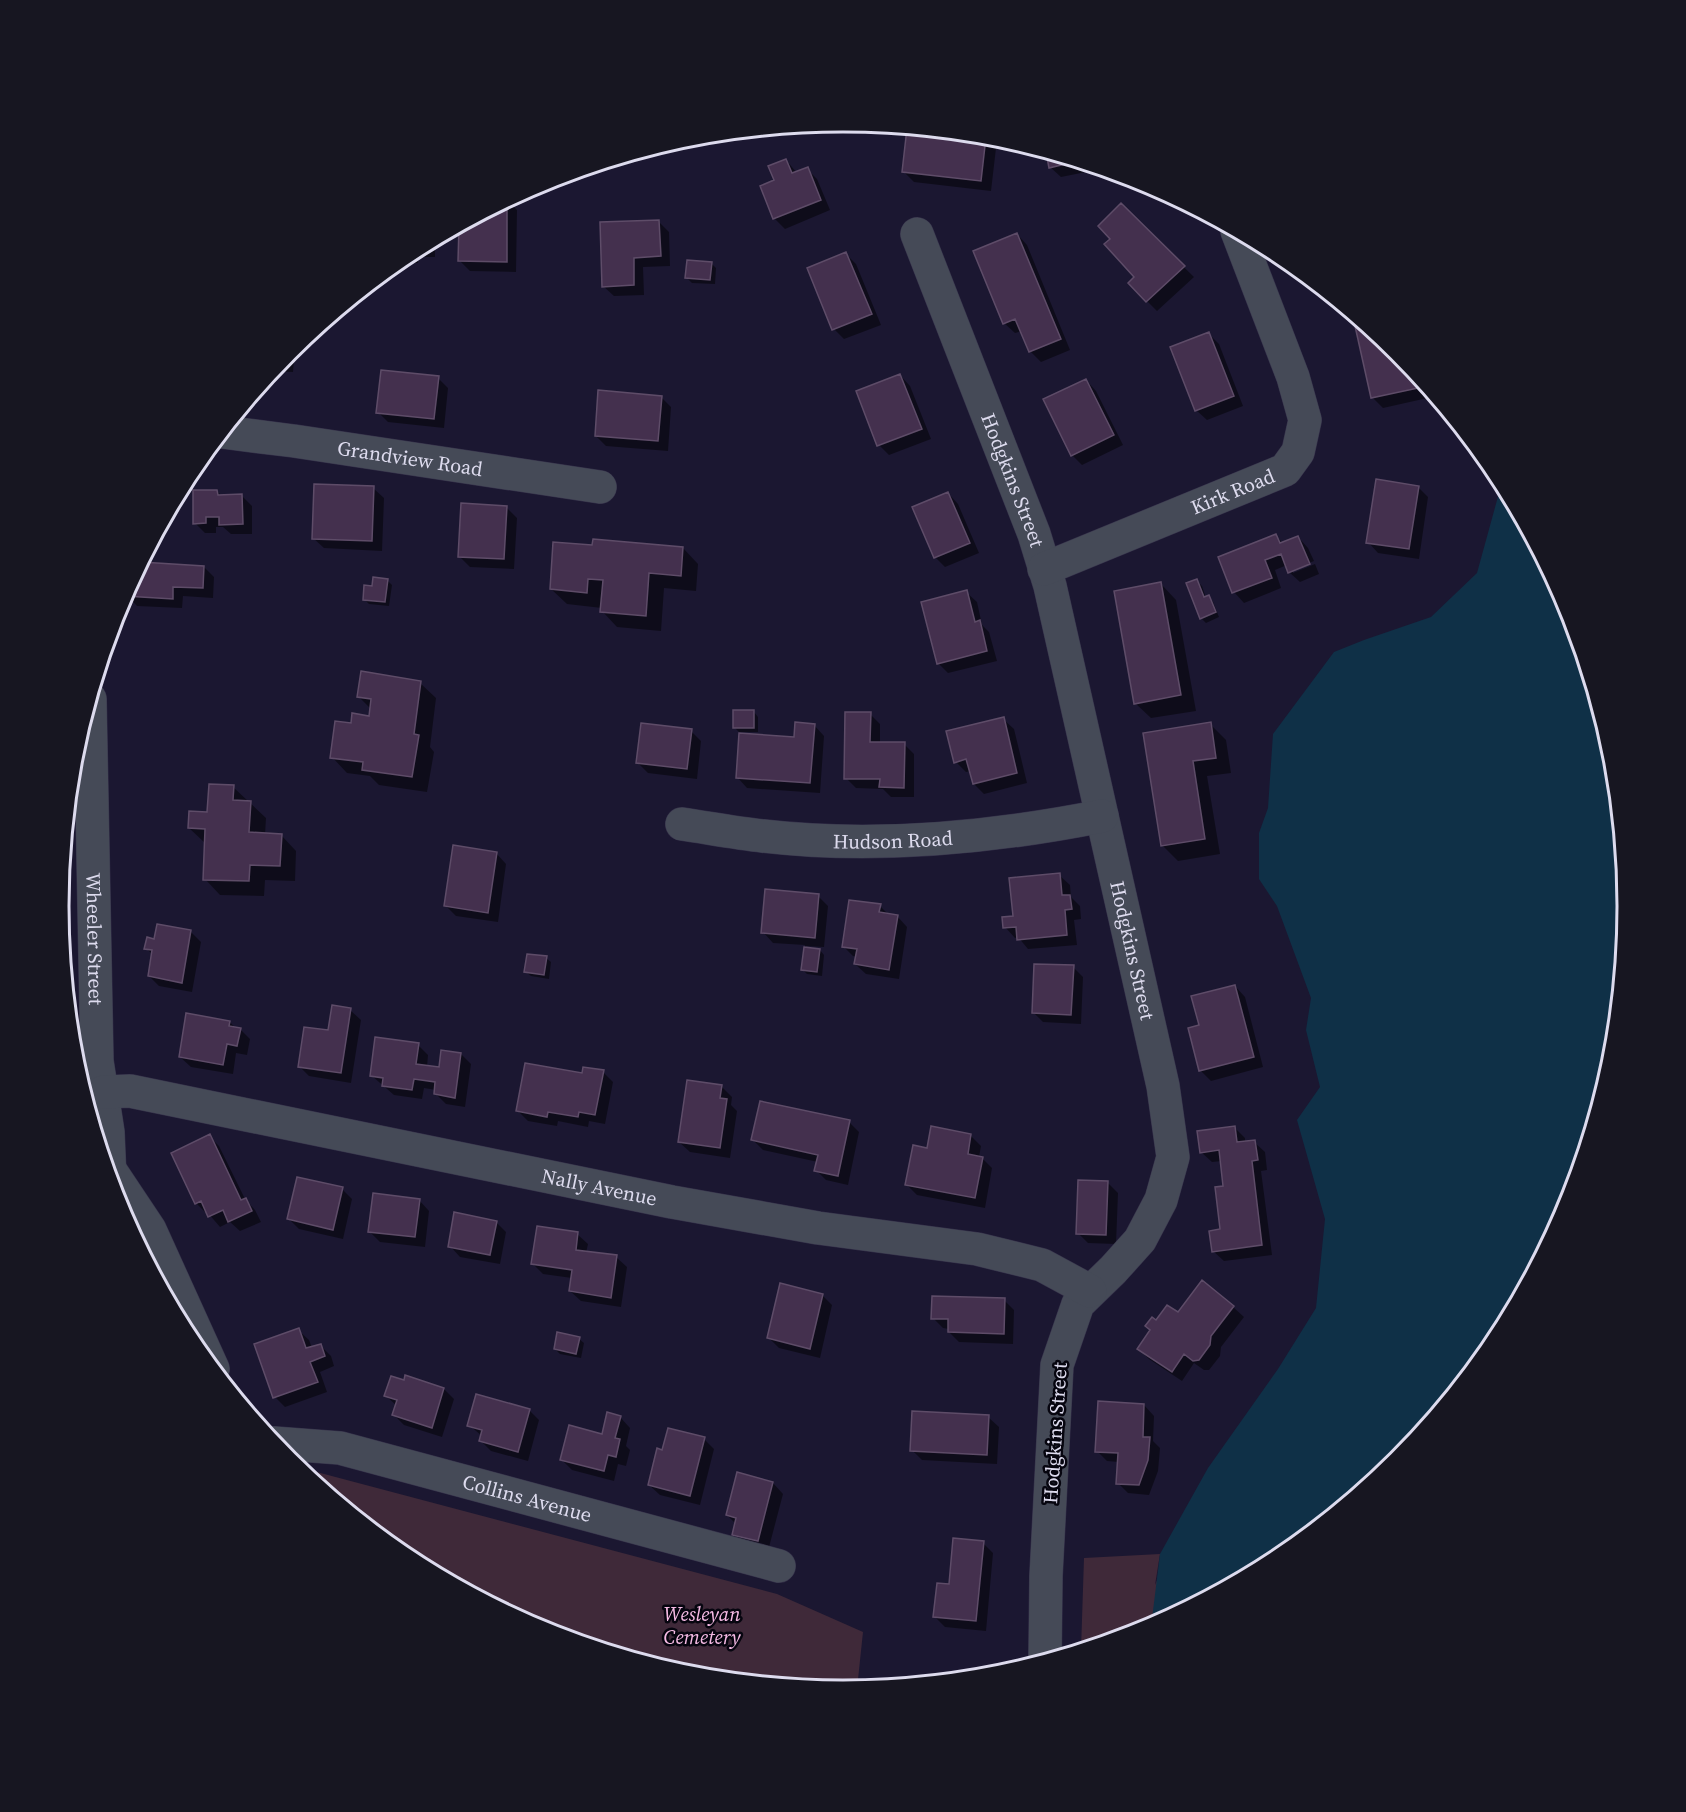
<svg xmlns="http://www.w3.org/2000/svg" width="1686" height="1812" viewBox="0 0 1686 1812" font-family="'Source Serif 4',serif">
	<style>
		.green { fill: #3f2939 }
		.water { fill: #0f3047 }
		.shadow { fill: #0007 }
		.building { fill: #44304e; stroke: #5e4c68; stroke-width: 1.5 }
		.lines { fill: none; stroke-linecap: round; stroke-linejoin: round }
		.minor-casing { stroke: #36324b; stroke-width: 34 }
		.minor { stroke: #454a57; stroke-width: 33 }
		.labels { text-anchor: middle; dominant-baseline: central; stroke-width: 5; stroke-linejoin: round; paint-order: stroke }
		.street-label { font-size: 20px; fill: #dddbee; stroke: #06050f }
		.park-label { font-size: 20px; font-style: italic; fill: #f7bbe5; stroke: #06050f }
		.rim { fill: none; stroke: #dddbee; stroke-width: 3 }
	</style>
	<rect width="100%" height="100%" fill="#1b1731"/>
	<path class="green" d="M1380,1233l-172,363 -65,35 -62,19 3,-92 76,-4 -5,31 27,-60z
		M294,1466l483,128 86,38 -6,57 -14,1 -153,-15 -148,-44 -135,-73z"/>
	<path class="water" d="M1502,482l66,124 44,147 15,153 -15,153 -44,148 -73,135 -98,119 -118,97 -128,69 9,-73 48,-86 70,-99 38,-61 9,-89 -28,-99 23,-33 -14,-57 5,-32 -34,-92 -18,-27v-46l9,-25 5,-74 61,-82 30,-12 67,-23 46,-44z"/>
	<path class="shadow" d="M985,138l11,10 -5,43 -77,-9 -10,-10z
		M1047,152l54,17 -40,8 -11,-10z
		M786,160l11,13 10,-4 10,10 13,31 -45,19 -10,-10 -13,-32 14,-6z
		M507,200l10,10 -1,62 -46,-1 -10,-10v-36z
		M1121,206l73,71 -37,34 -10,-10 -11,-24 -24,-37z
		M659,222l10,10 1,34 -27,1 1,28 -30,1 -11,-10z
		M1017,234l10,11 43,105 -29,12 -11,-11 -8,-20 -7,2 -11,-10z
		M435,239v18h-18l1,6h-22l11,-9z
		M846,254l10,10 25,61 -37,14 -10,-10z
		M711,263l5,5 -1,16 -23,-1 -5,-5z
		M1327,293l21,17 -8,3 -10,-10z
		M1366,325l32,27 33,39 1,6 -49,11 -10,-10z
		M1209,334l10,10 24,62 -36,14 -11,-10z
		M295,346l-2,26 -21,-1 17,-20z
		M900,375l10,11 21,53 -42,16 -10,-10z
		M438,378l10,10 -4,40 -56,-6 -10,-10z
		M1086,380l10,11 27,54 -41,20 -10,-10z
		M661,397l10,10 -3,44 -62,-5 -10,-10z
		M1418,487l10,10 -9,62 -41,-6 -10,-11z
		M373,488l11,10 -2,53 -58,-3 -11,-10z
		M217,491l5,5 19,-1 11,11v28h-21l-8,-7h-7v6h-11l-10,-10z
		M948,493l10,11 21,49 -34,14 -10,-10z
		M506,507l11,11 -3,51 -44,-2 -10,-10z
		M1276,536l7,7 15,-6 10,11 6,13 -21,8v4l22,-9 4,10 -19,8 -11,-10 -2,-7 -12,5 6,18 -37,15 -10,-11 -14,-34z
		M683,548l15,16 -2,27 -32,-3 -3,43 -44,-4 -15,-16v-3l-35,-4 -16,-15z
		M141,564l63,3 10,10 -1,21 -30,-2 -1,12 -45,-2 -10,-11v-6z
		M387,580l5,5 -3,21 -20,-2 -5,-5 9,-12z
		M1197,581l5,5 4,12 3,-1 4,5 6,15 -13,6 -5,-5z
		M1161,584l15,16 20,111 -45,7 -16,-15z
		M966,592l11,10 5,23 7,7 8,29 -49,12 -10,-10z
		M420,683l16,15 -6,49 4,5 -7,40 -48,-7 -9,-9 -23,-3 -15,-16 20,-32 18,-8 1,-8 -12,-12z
		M754,712l4,5v15h-19l-5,-5z
		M870,714l10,10v20h24l10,10v43h-23l-8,-8 -27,-1 -10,-10z
		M1003,719l11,10 13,54 -43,11 -10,-10 -3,-13 -5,1 -10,-10z
		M1210,724l16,16 5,33 -24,3 13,78 -42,7 -16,-16 -18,-111z
		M814,725l10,11 -4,57 -73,-5 -10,-11z
		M691,731l10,10 -4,38 -49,-6 -10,-10z
		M233,787l33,31 -1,17h16l15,16 -1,30 -30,-1 -1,16 -44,-1 -15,-16v-36l-16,-15 20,-15z
		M496,853l10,11 -8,58 -42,-6 -10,-10z
		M1059,875l11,10 1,12 9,9 1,13 -7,1 3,25 -49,4 -10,-12 -3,1 -10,-11z
		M818,896l10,10 -4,41 -18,-1v2l14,2 4,5 -2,21 -15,-2 -5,-5 3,-24 -32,-2 -10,-11z
		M880,906l9,9 8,1 10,11 -8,52 -33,-5 -11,-10 2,-7 -4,-1 -10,-10z
		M191,932l10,10 -9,50 -33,-6 -10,-10 4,-21 -7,-7z
		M546,958l5,4 -2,17 -18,-3 -5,-4z
		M1073,967l10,10 -2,47 -38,-2 -10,-10z
		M1235,986l10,11 18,70 -52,14 -11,-11 1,-44z
		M350,1010l11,10 -10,63 -42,-7 -10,-10z
		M230,1022l6,7h4l10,10 -3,16 -11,-2 -3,21 -42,-7 -11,-10z
		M418,1045l10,10 -1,12 13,2 21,-15 10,10 -6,43 -19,-3 -10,-10v-4l-12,-2 -2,11 -28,-4 -22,-19z
		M603,1072l10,10 -8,42 -16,-3 -1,6 -30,-6 -1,5 -29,-5 -10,-10 65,-36z
		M722,1087l10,10 -1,8 6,6 -7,47 -40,-6 -11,-10z
		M849,1122l10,10 -11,53 -22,-5 -10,-10 2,-8 -55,-12 -10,-10z
		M932,1128l39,8 10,10 -2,11 3,1 10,10 -7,40 -68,-13 -10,-10 21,-35z
		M1235,1128l10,10v4h9l11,10 2,18 -6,1 11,84 -48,6 -11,-10 9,-20 3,-43 -3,-27 -10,1 -11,-10z
		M209,1136l10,10 26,53 10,11 6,12 -21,9 -10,-9 -10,5 -12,-14h-2l-10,-10z
		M1107,1182l11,11 -2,51 -28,-1 -10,-10z
		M342,1189l10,10 -9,40 -44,-10 -10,-10z
		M419,1200l10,11 -4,36 -45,-5 -11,-11z
		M496,1222l10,10 -6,32 -40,-7 -10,-11z
		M577,1234l11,10 -2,9 30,4 11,10 -6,40 -40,-6 -11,-10 2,-13 -29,-4 -10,-10z
		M1202,1283l31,24 11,10 -23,30 -1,9 -11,14h-5l-10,-7 -12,18 -33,-22 -10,-10 18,-27 22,-8z
		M822,1295l10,10 -12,53 -41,-10 -10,-10z
		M1004,1300l10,10 -1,34 -54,-2 -10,-10v-3l-6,-1 -10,-10z
		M298,1330l11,10 3,8 8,-3 11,11 3,10 -14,6 7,20 -42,15 -10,-10z
		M579,1339l5,4 -3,15 -21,-4 -5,-5z
		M405,1382l39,7 10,10 -12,38 -38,-12 -10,-10 3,-9 -11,-10z
		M1144,1405l10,11 -1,25 7,7 -2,23 -9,24 -21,-2 -10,-10 1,-21 -12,-1 -10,-10z
		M529,1410l10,10 -11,41 -37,-10 -10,-10 1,-5 -13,-11z
		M620,1417l10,11 -4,18 4,4 -4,16 -8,-2 -4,17 -42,-11 -10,-10 41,-24z
		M988,1417l11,10 -2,37 -75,-4 -10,-10z
		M704,1439l10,10 -14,56 -40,-10 -11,-10 15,-33z
		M773,1483l10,11 -15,57 -24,-7 -10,-10 2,-10 -9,-9z
		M983,1543l10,10 -7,78 -41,-4 -10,-10 15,-32z"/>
	<path class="building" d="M907,128l79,9 -5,44 -79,-9z
		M1046,152l32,9 -29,7z
		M786,159l6,14 16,-6 13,33 -48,19 -13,-33 14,-6 -6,-14z
		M507,200v62l-49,-1 1,-35z
		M1121,203l64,63 -39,36 -18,-19 6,-6 -30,-33 6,-5 -12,-13z
		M659,220l2,36 -27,2v27l-32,2 -2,-65z
		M1017,233l44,106 -32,13 -14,-33 -12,5 -30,-73z
		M846,252l26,62 -40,16 -25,-62z
		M687,260l25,2 -2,18 -25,-2z
		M1365,324l33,28 23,27 2,8 -52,11 -16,-72z
		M1209,332l25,64 -39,15 -25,-64z
		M381,370l58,6 -5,43 -58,-6z
		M900,374l22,55 -45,17 -21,-55z
		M1086,379l28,56 -43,21 -28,-57z
		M598,390l64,6 -4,45 -63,-5z
		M1376,479l43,7 -10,63 -43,-6z
		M314,484l60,2 -2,55 -60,-2z
		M193,490h24l1,5 24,-1 1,30 -24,1v-8h-13v6l-13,1z
		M948,492l22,51 -36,15 -22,-51z
		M461,503l46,3 -3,53 -46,-2z
		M1276,534l4,9 18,-7 12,28 -22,9 -7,-19 -16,6 7,18 -40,15 -14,-36z
		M593,539l90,8 -2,29 -32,-3 -3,43 -46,-4 3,-32 -15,-1 -1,14 -37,-4 3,-47 39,3z
		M141,562l63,4 -1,22 -30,-1v12l-48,-3 1,-4z
		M373,577l15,2 -3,23 -22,-2 1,-15 8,1z
		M1197,579l7,18 5,-2 7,17 -16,7 -14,-36z
		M1161,582l20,113 -47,9 -20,-113z
		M967,590l8,32 5,-2 7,31 -50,13 -16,-62z
		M361,671l60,10 -7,53 5,1 -7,42 -50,-7 1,-8 -33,-4 5,-37 16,2 1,-10 17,3 2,-17 -14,-2z
		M733,710h21v18h-21z
		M845,712h26l-1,30h35l-1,46 -25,-1 1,-8h-36z
		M1004,717l13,56 -44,11 -7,-25 -12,4 -8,-32z
		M795,722l20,2 -5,59 -74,-5 3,-45 55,4z
		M1211,722l5,36 -23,3 12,78 -44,7 -18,-113z
		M641,723l51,6 -5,40 -51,-6z
		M209,784l25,1 -1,15 18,1 -2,31 33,2 -2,32 -30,-1 -1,16 -46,-1 2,-51 -17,-1 1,-17 18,1z
		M453,845l44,7 -9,61 -44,-7z
		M1060,873l2,22h8l2,14 -7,1 2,25 -50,5 -1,-13 -13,1 -1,-11 11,-1 -4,-38z
		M765,889l54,5 -4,44 -54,-5z
		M849,900l32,4 -2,8 19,3 -9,55 -35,-6 3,-15 -15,-2z
		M157,924l34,6 -9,53 -34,-7 4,-26 -8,-1 3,-12 7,2z
		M804,947l16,2 -3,23 -16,-2z
		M527,954l20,2 -3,19 -20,-3z
		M1034,964l40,1 -3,50 -39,-2z
		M1235,985l19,72 -55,14 -11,-43 11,-3 -8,-29z
		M332,1005l19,3 -10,65 -43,-6 6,-40 24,3z
		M186,1013l44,8 -1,5 12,2 -4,18 -10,-2 -4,21 -44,-8z
		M375,1037l44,6 -3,21 23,3 2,-17 20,3 -6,45 -21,-4 1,-12 -21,-3 -2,11 -30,-4 1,-8 -13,-2z
		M525,1063l57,10 1,-6 21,3 -9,45 -16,-3 -1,5 -30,-5 -1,5 -31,-6z
		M687,1080l35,5 -2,13 7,1 -7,49 -42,-6z
		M760,1101l90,19 -12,56 -24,-5 4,-16 -67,-15z
		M931,1126l40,8 -3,20 15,3 -8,41 -70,-13 8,-40 14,3z
		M1235,1126l2,16 18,-2 3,20 -6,1 10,84 -50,7 -3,-21 11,-2 -5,-42 8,-1 -4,-36 -19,3 -3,-22z
		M210,1134l31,66 5,-2 6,13 -24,11 -5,-12 -15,7 -7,-16 -6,3 -24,-51z
		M297,1177l46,10 -10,43 -46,-11z
		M1078,1180l30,1 -2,54 -30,-1z
		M373,1193l47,6 -5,38 -47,-5z
		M454,1212l43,9 -7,34 -42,-8z
		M537,1226l41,6 -2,18 41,5 -6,43 -42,-7 3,-21 -41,-6z
		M1202,1280l32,26 -23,30 -1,9 -11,15 -6,1 -9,-7 -12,18 -35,-23 13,-19 -5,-4 7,-9 4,3 11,-15 11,7z
		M780,1283l43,11 -13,55 -43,-11z
		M932,1296l73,2 -1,36 -56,-2v-13h-17z
		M299,1328l7,20 15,-4 4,12 -15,6 8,20 -45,16 -19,-54z
		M557,1332l23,5 -4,17 -22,-5z
		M405,1375l39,13 -12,40 -40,-13 5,-15 -13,-4 7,-20 13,4z
		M476,1394l54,15 -12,43 -39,-11 3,-11 -15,-4z
		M1098,1401l46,3 -1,33h7l-2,23 -9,25 -23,-1 2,-31 -23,-1z
		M912,1411l77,4 -2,40 -77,-4z
		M607,1412l14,4 -6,22 5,1 -4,18 -8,-2 -4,16 -44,-11 9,-35 33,9z
		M668,1428l37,9 -15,59 -42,-11 9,-37 5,2z
		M737,1472l36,10 -15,59 -26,-6 4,-17 -10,-3z
		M953,1538l31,3 -8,80 -43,-4 4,-34 12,1z"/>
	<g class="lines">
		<defs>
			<g id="minor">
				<path id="s1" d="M917,234l117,300 16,52 113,500 10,71 -12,43 -21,40 -27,30 -35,34 -21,61 -11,211 -1,85"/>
				<path id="s2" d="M222,432l72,9 306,46"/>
				<path id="s3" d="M1044,569l241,-99 13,-18 7,-32 -12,-43 -56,-146"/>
				<path id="s4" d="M90,699l7,362 11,71 2,47"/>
				<path id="s5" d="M682,824c27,4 54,9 81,12 112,13 228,2 339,-20"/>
				<path id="s6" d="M103,1092l27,-1 542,111 146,26 159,21 65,16 48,26"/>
				<path d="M107,1169l3,1 40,60 63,139"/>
				<path id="s7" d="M274,1443l66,5 439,118"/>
			</g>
		</defs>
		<use href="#minor" class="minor-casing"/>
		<use href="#minor" class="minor"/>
	</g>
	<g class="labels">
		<g class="street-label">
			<text stroke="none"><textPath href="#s2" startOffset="190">Grandview Road</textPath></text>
			<text stroke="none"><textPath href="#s1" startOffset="264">Hodgkins Street</textPath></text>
			<text stroke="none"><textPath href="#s3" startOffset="204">Kirk Road</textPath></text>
			<text stroke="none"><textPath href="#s5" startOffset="212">Hudson Road</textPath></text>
			<text stroke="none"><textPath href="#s4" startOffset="240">Wheeler Street</textPath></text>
			<text stroke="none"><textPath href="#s1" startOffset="750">Hodgkins Street</textPath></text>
			<text stroke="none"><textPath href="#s6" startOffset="506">Nally Avenue</textPath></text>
			<text transform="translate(1055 1433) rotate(-86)">Hodgkins Street</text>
			<text stroke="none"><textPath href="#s7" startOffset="260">Collins Avenue</textPath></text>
		</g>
		<g class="park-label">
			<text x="702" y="1614">Wesleyan<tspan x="702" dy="23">Cemetery</tspan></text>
		</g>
	</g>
	<path d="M0 0H1686V1812H0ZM69 906a774 774 0 1 1 1548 0a774 774 0 1 1-1548 0Z" fill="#171621" fill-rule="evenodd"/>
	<path class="rim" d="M69 906a774 774 0 1 1 1548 0a774 774 0 1 1-1548 0Z"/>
</svg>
